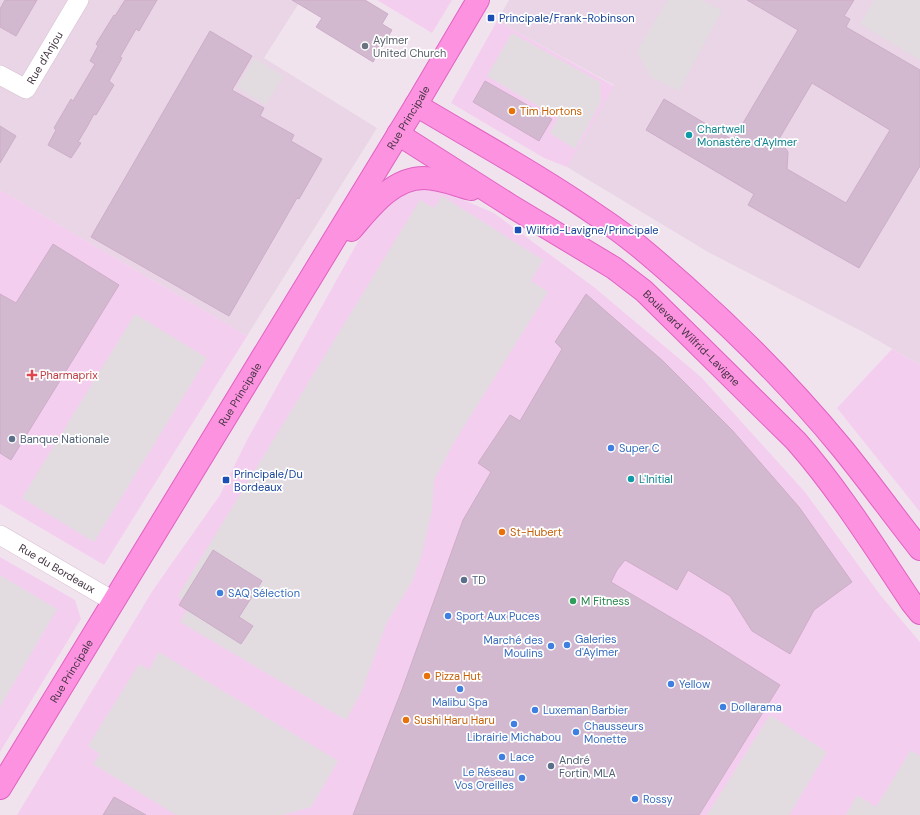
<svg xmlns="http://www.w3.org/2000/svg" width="920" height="815" viewBox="0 0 920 815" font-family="'DM Sans',sans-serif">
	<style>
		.residential { fill: #e9d5e5 }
		.commercial { fill: #f4ceef }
		.parking { fill: #e2dce1 }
		.building { fill: #d2b9cf; stroke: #cdadc8; fill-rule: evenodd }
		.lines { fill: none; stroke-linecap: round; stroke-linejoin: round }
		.minor-casing { stroke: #d7c0d2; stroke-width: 20 }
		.major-casing { stroke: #e062c2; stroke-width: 24 }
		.minor { stroke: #fff; stroke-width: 19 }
		.major { stroke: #fc92e0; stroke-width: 22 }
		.transit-dot { fill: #1a4fb4; stroke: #fff; stroke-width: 1.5 }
		.worship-dot { fill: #6b7280; stroke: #fff; stroke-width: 1.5 }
		.food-dot { fill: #e8710a; stroke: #fff; stroke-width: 1.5 }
		.culture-dot { fill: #0f9aa8; stroke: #fff; stroke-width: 1.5 }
		.health-dot { fill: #e0444e; stroke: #fff; stroke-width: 1.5 }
		.service-dot { fill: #5c6f8a; stroke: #fff; stroke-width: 1.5 }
		.shop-dot { fill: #3f7fe0; stroke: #fff; stroke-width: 1.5 }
		.leisure-dot { fill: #2e9e5b; stroke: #fff; stroke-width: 1.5 }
		.labels { text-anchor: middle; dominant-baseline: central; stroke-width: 3.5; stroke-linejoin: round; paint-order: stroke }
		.transit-label { font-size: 11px; fill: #164399; stroke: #fff; text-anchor: start }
		.worship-label { font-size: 11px; fill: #5b616d; stroke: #fff; text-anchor: start }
		.street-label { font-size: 11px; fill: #433441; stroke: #fff }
		.food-label { font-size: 11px; fill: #c56008; stroke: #fff; text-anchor: start }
		.culture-label { font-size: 11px; fill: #0d838f; stroke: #fff; text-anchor: start }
		.health-label { font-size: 11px; fill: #be3a42; stroke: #fff; text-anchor: start }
		.service-label { font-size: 11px; fill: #4e5e75; stroke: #fff; text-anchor: start }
		.shop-label { font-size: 11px; fill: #366cbe; stroke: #fff; text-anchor: start }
		.leisure-label { font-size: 11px; fill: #27864d; stroke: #fff; text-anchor: start }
	</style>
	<rect width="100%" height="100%" fill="#f1e3ee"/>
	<path class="residential" d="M0,0h301l-37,58 113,70 -130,208 -247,-146z
		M509,0h411v365l-55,-32 -157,-81 -141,-85 47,-82 -117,-64z"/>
	<path class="commercial" d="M377,0h75l-20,33z
		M497,21l117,65 -47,81 -23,-9 -93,-55z
		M431,186l63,27 101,75 106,89 104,115 76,104 39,46v173h-903l136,-225 67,-95 26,-53 133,-238z
		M0,190l247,146 -143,229 -104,-61z
		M892,349l28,16v147l-83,-104z
		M0,557l75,43 6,19 -81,133z"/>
	<path class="parking" d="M668,0h32l22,10 -43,81 -28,-14 -14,-26z
		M874,0h46v60l-60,-36z
		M512,33l88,49 1,20 -26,47 -25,-16 8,-15 -71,-42z
		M254,58l29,18 -17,29 -29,-18z
		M442,196l101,64 -12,21 17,11 -95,152 -19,36 -2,30 -10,44 -10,28 -26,42 -24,67 -16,29 -166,-98 10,-17 -12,-9 242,-396 14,8z
		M135,314l72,44 -113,184 -72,-44z
		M0,575l57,34 -57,98z
		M159,652l179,109 -27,46 -28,8h-107l-83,-51 7,-10 -12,-8 51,-82 10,6z
		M770,715l57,37 -38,63h-82z
		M911,750l9,6v59h-74l11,-20 19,12z"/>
	<path class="building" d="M5,0h32l-21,36 -16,-9v-18z
		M125,0h32l-18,31 -3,-2 -16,28 2,1 -13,23 5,4 -18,30 -2,-1 -7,13 -9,15 3,1 -10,15 -23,-13 8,-15 -2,-2 17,-29 2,2 22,-37 -5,-3 8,-15 -2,-2 18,-29 1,1z
		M292,0h73l23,14 -6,10 10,6 -19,32 -57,-35 6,-9z
		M747,0h107l-10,16 6,3 -4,8 74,43v96l-61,102 -111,-63 6,-11 -108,-64 18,-31 69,41 65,-110zM812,83l78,47 -44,73 -59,-34 1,-17 -9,-13z
		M210,31l42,25 -20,34 32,18 -4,8 34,19 -3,6 31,18 -23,40 -2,-1 -68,118 -138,-79z
		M485,81l67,38 -13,22 -66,-39z
		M0,126l16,10 -16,27z
		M53,244l66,41 -108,175 -11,-7v-159l16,9z
		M586,294l77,67 69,69 67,77 53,75 -38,28 -24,44 -38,-23 -22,-35 -42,-26 -11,20 -52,-30 -8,10 -6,12 93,55 76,48 -81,130h-346l50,-128 60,-167 28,-48 -13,-9 32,-48 10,6 42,-72 -7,-7z
		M213,550l49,31 -23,36 14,9 -12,18 -62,-39z
		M114,797l32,18h-43z"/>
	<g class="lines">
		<defs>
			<g id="minor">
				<path id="s1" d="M0,75l26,14 53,-89"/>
				<path id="s2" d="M0,535l113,66"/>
			</g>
			<g id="major">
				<path d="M416,105c62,37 126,72 186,114 30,20 58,45 85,69 55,49 107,102 154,159 27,33 52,68 79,102"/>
				<path id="s3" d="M398,134l113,72 103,62 30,23 152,150c44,50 79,107 116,162l8,10"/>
				<path d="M351,230c19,-22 41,-52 73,-52 16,0 32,7 47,11"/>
				<path id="s4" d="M0,788l416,-683 62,-105"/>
			</g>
		</defs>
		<use href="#minor" class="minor-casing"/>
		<use href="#major" class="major-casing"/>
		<use href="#minor" class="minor"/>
		<use href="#major" class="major"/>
	</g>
	<g class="transit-dot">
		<rect x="487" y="14" width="8" height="8" rx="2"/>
		<rect x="514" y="226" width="8" height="8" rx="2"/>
		<rect x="222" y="476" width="8" height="8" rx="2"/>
	</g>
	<circle class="worship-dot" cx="365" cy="46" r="4"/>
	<g class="food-dot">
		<circle cx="512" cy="111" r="4"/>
		<circle cx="502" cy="532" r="4"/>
		<circle cx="427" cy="676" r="4"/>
		<circle cx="406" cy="720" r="4"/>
	</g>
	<g class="culture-dot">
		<circle cx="689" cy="135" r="4"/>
		<circle cx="631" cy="479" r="4"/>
	</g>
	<path class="health-dot" d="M30 369h4v4h4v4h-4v4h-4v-4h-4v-4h4z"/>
	<g class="service-dot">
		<circle cx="12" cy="439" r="4"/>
		<circle cx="464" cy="580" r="4"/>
		<circle cx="551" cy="766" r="4"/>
	</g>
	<g class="shop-dot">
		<circle cx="611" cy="448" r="4"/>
		<circle cx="220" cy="593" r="4"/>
		<circle cx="448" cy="616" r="4"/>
		<circle cx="567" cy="645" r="4"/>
		<circle cx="551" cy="646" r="4"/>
		<circle cx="671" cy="684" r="4"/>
		<circle cx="460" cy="689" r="4"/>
		<circle cx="723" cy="707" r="4"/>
		<circle cx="535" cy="710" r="4"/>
		<circle cx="514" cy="724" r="4"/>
		<circle cx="576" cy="732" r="4"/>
		<circle cx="502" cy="757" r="4"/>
		<circle cx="522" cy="778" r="4"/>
		<circle cx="635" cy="799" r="4"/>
	</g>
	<circle class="leisure-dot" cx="573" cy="601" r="4"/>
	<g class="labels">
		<g class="transit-label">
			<text x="499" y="18">Principale/Frank-Robinson</text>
			<text x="526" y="230">Wilfrid-Lavigne/Principale</text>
			<text x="234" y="474">Principale/Du<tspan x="234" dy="13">Bordeaux</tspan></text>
		</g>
		<g class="worship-label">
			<text x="373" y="40">Aylmer<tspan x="373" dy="13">United Church</tspan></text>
		</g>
		<g class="street-label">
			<text stroke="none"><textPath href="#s1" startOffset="66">Rue d'Anjou</textPath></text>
			<text stroke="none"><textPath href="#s4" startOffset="785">Rue Principale</textPath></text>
			<text stroke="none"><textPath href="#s3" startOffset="359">Boulevard Wilfrid-Lavigne</textPath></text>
			<text stroke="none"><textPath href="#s4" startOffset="461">Rue Principale</textPath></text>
			<text stroke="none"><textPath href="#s2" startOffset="66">Rue du Bordeaux</textPath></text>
			<text stroke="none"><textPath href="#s4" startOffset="137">Rue Principale</textPath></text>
		</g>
		<g class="food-label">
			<text x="520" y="111">Tim Hortons</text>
			<text x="510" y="532">St-Hubert</text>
			<text x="435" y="676">Pizza Hut</text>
			<text x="414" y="720">Sushi Haru Haru</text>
		</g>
		<g class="culture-label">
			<text x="697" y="129">Chartwell<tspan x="697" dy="13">Monastère d'Aylmer</tspan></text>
			<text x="639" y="479">L'Initial</text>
		</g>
		<g class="health-label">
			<text x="40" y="375">Pharmaprix</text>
		</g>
		<g class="service-label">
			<text x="20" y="439">Banque Nationale</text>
			<text x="472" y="580">TD</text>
			<text x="559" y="760">André<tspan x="559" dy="13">Fortin, MLA</tspan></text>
		</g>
		<g class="shop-label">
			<text x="619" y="448">Super C</text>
			<text x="228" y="593">SAQ Sélection</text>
			<text x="456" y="616">Sport Aux Puces</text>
			<text x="575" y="639">Galeries<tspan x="575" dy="13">d'Aylmer</tspan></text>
			<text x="543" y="640" text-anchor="end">Marché des<tspan x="543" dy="13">Moulins</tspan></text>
			<text x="679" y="684">Yellow</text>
			<text x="460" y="702" text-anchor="middle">Malibu Spa</text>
			<text x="731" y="707">Dollarama</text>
			<text x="543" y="710">Luxeman Barbier</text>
			<text x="584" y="726">Chausseurs<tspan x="584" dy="13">Monette</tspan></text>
			<text x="514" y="737" text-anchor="middle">Librairie Michabou</text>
			<text x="510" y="757">Lace</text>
			<text x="514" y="772" text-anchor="end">Le Réseau<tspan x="514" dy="13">Vos Oreilles</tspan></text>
			<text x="643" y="799">Rossy</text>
		</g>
		<g class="leisure-label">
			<text x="581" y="601">M Fitness</text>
		</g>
	</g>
</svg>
